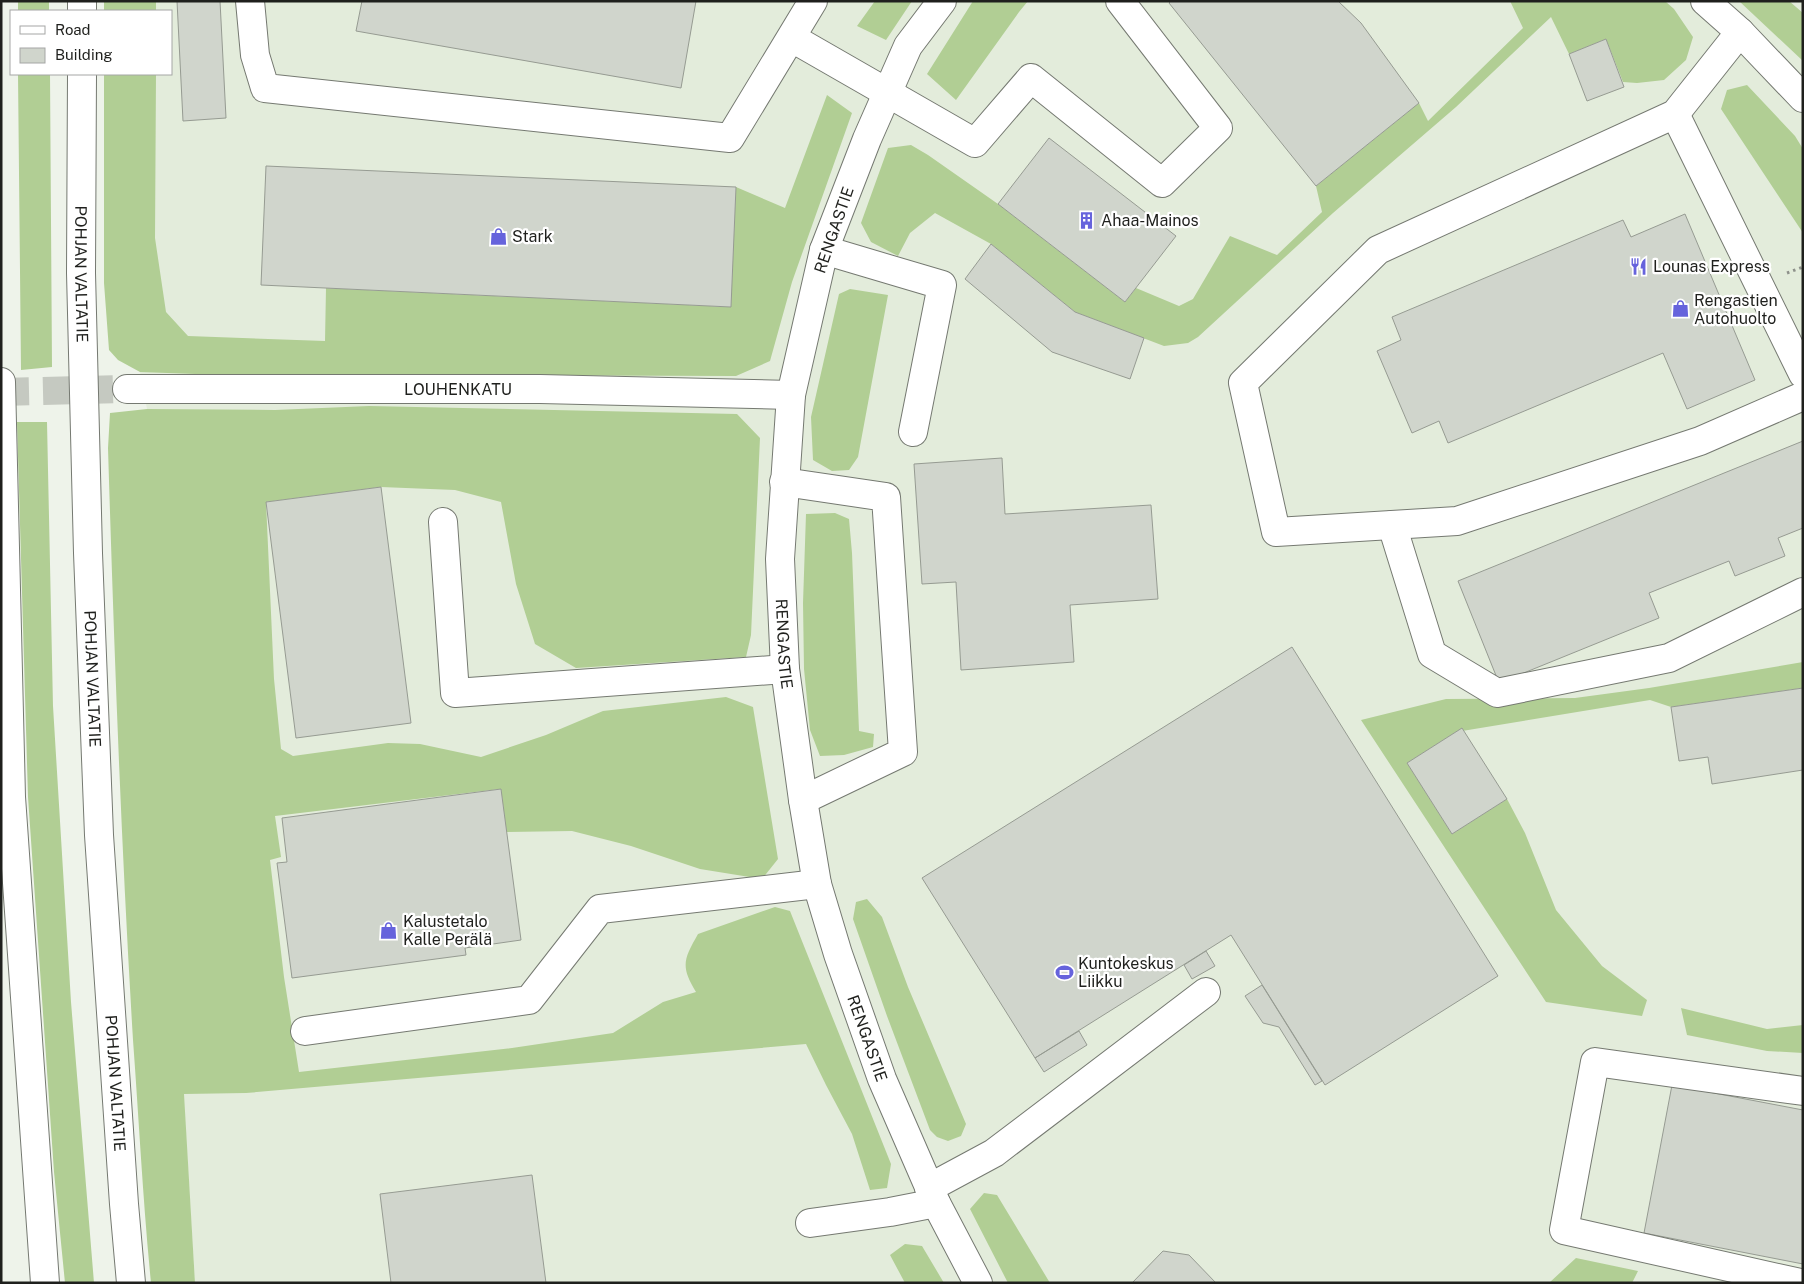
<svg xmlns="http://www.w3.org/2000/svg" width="1804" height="1284" viewBox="0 0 1804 1284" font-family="'Public Sans',sans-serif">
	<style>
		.built { fill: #e3ecdb }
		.grass { fill: #b1ce94 }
		.building { fill: #d0d5cc; stroke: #969b92 }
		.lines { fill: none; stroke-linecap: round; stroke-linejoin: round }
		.minor-tunnel { stroke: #c5c9c1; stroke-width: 28; stroke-dasharray: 28 14; stroke-linecap: butt }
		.minor-casing { stroke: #757971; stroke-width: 30 }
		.highway-casing { stroke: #757971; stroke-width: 30 }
		.path { stroke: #8e918b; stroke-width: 3; stroke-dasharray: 2.5 4; stroke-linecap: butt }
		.minor { stroke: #fff; stroke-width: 28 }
		.highway { stroke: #fff; stroke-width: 28 }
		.labels { text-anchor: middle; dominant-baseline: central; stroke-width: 4.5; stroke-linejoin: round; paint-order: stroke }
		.poi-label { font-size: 16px; fill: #1f201d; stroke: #fff; text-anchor: start }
		.street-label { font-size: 16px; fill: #1f201d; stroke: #fff }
	</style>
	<rect width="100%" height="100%" fill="#eef3ea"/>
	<path class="built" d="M135,1h1668v1282h-1608l-48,-797v-77l-7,-37 -4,-298h35v-63h-36z"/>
	<path class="grass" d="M18,1h31v10h-31z
		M104,1h52v10h-52z
		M875,1h37l-26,39 -29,-14z
		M973,1h55l-9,11 -63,88 -29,-26z
		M1510,1h155l9,8 19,28 -7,23 -22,20 -27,3 -14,-1 -17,-43 -37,15 -18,-37 -95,90 -123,106 -135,124 -10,6 -24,3 -89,-34 -84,-68 -56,-31 -25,20 -12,23 -27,-14 -10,-19 27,-75 23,-3 17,10 70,49 127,98 11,-14 43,18 14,-7 37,-63 47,19 45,-43 -6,-26 103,-83 9,18 95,-93z
		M1739,1h50l14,12v48z
		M18,74h32l2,293 -31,3z
		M104,74h52l-1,164 11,74 22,24 137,5 1,-53 404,19 6,-120 49,21 42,-113 25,18 -60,169 -22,79 -34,15 -541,-2 -55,-2 -22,-12 -9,-10 -5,-67z
		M1747,85l48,51 8,13v84l-82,-124 6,-19z
		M850,289l38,6 -30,162 -9,13 -17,1 -19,-11 -2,-43 28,-123z
		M369,406l368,8 23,24 -9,197 -5,22 -170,11 -41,-24 -19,-60 -15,-82 -46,-12 -74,-3 -115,15 8,177 7,70 12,7 95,-13 32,1 61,13 65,-22 57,-24 123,-14 27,10 25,152 -16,20 -62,-10 -69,-23 -59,-15 -66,1 -6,-43 -225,27 6,41 -11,3 14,117 15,95 213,-24 101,-15 50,-31 33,-10c-16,-26 -12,-33 2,-58l77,-27 15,4 101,253 -4,24 -17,2 -18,-56 -26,-49 -20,-41 -560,49 -62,1 11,189h-44c-8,-81 -12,-162 -18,-243 -12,-197 -19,-395 -25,-592l2,-35 37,-4 128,1z
		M17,422h30l6,284 18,296 23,281h-29l-11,-111 -26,-375z
		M835,513l14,6 3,34 7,178 15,3 -1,13 -29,8 -24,1 -10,-26 -6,-61 -1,-66 3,-89z
		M1803,662v26l-132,19 -21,-7 -194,32 -49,31 45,71 55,-35 18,34 31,77 46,56 45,34 -5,16 -96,-14 -185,-282 85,-21 129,-1 74,-10z
		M867,899l15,18 26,70 58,137 -5,12 -13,5 -11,-4 -7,-7 -43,-114 -34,-97 3,-17z
		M1681,1008l86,21 36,-4v28l-36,-2 -80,-16z
		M984,1193l13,2 53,88h-42l-38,-74z
		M905,1244l17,2 22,37h-39l-15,-28z
		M1576,1258l62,13 -6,12h-83z"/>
	<path class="building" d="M177,1h43l6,117 -43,3z
		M362,1h334l-15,87 -325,-57z
		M1171,1h167l23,22 58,80 -103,83 -147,-183z
		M1606,39l18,48 -37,14 -18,-47z
		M1049,138l127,98 -51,66 -127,-98z
		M266,166l470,21 -5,120 -470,-22z
		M1685,214l70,166 -68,29 -24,-56 -215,90 -9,-22 -27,12 -35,-82 24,-11 -9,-23 231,-97 8,17z
		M991,244l84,68 69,26 -14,41 -78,-27 -87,-73z
		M1803,441v87l-25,10 7,18 -50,20 -6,-15 -80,32 10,25 -160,65 -41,-102z
		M1002,458l3,56 146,-9 7,94 -88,6 4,57 -113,8 -5,-88 -34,2 -8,-120z
		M381,487l30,236 -115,15 -30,-236z
		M1292,647l206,329 -173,109 -94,-150 -196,123 -113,-180z
		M1803,688v82l-91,14 -4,-27 -29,4 -8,-54z
		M1462,728l45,71 -55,35 -45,-71z
		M501,789l20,151 -56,8 1,7 -174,23 -15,-115 10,-1 -5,-44z
		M1206,951l9,15 -23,13 -8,-14z
		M1262,985l60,96 -7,4 -36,-58 -16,-4 -18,-27z
		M1079,1031l8,14 -43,27 -9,-14z
		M1672,1085l131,25v154l-159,-31z
		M532,1175l14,108h-155l-11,-89z
		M1163,1251l26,4 27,28h-84z"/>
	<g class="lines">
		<path class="minor-tunnel" d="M1,392l126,-3"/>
		<defs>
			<g id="minor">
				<path d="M250,1l5,54 10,33 465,50 83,-137"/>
				<path id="s1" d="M942,1l-34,45 -41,93 -43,111 -33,145 -11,164 5,110 18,131 14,84 21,70 44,125 54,124 42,80"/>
				<path d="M1705,1l35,31 63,66"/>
				<path d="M1740,32l-65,82 -297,136 -135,133 33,149 181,-11 243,-80 103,-45"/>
				<path d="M792,38l183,105 56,-65 131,105 56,-55 -98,-127"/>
				<path d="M1675,114l128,260"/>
				<path d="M824,250l118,35 -29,147"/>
				<path id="s2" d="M127,389h413l251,6"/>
				<path d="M784,482l102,15 17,255 -100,48"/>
				<path d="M443,522l12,171 330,-24"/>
				<path d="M1392,525l40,129 65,39 172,-35 134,-66"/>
				<path d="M305,1031l224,-31 71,-91 217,-25"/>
				<path d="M929,1188l65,-35 212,-161"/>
				<path d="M810,1223l80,-11 46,-9"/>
				<path d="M1800,1283l-236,-53 31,-168 208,29"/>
			</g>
			<g id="highway">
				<path d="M82,11v-10"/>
				<path id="s3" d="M82,74l-1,199 7,280 11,282 25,369 7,79"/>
				<path d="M1,382l10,415 34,486"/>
			</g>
		</defs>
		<use href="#minor" class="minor-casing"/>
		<use href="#highway" class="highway-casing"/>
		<path class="path" d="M1787,273l16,-6"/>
		<use href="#minor" class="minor"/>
		<use href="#highway" class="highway"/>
	</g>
	<defs>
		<symbol id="building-bare" viewBox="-9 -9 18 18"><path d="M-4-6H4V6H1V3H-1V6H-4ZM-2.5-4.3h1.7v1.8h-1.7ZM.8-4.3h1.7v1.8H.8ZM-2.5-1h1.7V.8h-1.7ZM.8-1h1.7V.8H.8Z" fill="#6663dc" stroke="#fff" stroke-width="2.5" paint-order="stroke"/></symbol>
		<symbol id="shop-bare" viewBox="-9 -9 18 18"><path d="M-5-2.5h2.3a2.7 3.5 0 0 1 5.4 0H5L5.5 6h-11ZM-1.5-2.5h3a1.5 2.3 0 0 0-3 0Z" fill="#6663dc" stroke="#fff" stroke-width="2.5" paint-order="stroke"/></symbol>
		<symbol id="restaurant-bare" viewBox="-9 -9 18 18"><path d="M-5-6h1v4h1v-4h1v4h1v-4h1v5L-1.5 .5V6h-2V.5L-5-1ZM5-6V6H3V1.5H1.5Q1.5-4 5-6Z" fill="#6663dc" stroke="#fff" stroke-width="2.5" paint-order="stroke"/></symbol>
		<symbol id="stadium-bare" viewBox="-9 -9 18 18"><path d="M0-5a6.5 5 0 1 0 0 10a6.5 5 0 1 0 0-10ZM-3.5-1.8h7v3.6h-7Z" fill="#6663dc" stroke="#fff" stroke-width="2.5" paint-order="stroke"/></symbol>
	</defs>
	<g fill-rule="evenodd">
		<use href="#building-bare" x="1074" y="208" width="25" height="25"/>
		<use href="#shop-bare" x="486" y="224" width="25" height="25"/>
		<use href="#restaurant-bare" x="1626" y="254" width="25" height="25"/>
		<use href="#shop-bare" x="1668" y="296" width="25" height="25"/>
		<use href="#shop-bare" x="376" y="918" width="25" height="25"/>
		<use href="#stadium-bare" x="1052" y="960" width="25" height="25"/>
	</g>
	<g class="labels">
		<g class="poi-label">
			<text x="1101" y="220">Ahaa-Mainos</text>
			<text x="512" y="236">Stark</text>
			<text x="1653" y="266">Lounas Express</text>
			<text x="1694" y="300">Rengastien<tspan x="1694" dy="18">Autohuolto</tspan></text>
			<text x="403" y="921">Kalustetalo<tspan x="403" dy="18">Kalle Perälä</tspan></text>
			<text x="1078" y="963">Kuntokeskus<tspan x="1078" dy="18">Liikku</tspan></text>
		</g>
		<g class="street-label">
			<text transform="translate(834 230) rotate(-71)">RENGASTIE</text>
			<text stroke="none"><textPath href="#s3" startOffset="200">POHJAN VALTATIE</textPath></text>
			<text stroke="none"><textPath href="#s2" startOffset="331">LOUHENKATU</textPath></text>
			<text stroke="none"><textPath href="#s1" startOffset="675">RENGASTIE</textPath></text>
			<text stroke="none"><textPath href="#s3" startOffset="605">POHJAN VALTATIE</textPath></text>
			<text stroke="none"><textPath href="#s1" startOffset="1080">RENGASTIE</textPath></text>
			<text stroke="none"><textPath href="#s3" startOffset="1010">POHJAN VALTATIE</textPath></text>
		</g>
	</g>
	<rect width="1804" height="1284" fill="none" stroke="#1f201d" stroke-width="5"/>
	<rect x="10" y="10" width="162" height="65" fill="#ffffff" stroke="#a5a6a5"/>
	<rect x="20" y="26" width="25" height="8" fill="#ffffff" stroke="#a5a6a5"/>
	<text x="55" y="35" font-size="15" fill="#1f201d">Road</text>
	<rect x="20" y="48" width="25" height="15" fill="#d0d5cc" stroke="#a5a6a5"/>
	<text x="55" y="60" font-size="15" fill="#1f201d">Building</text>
</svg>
